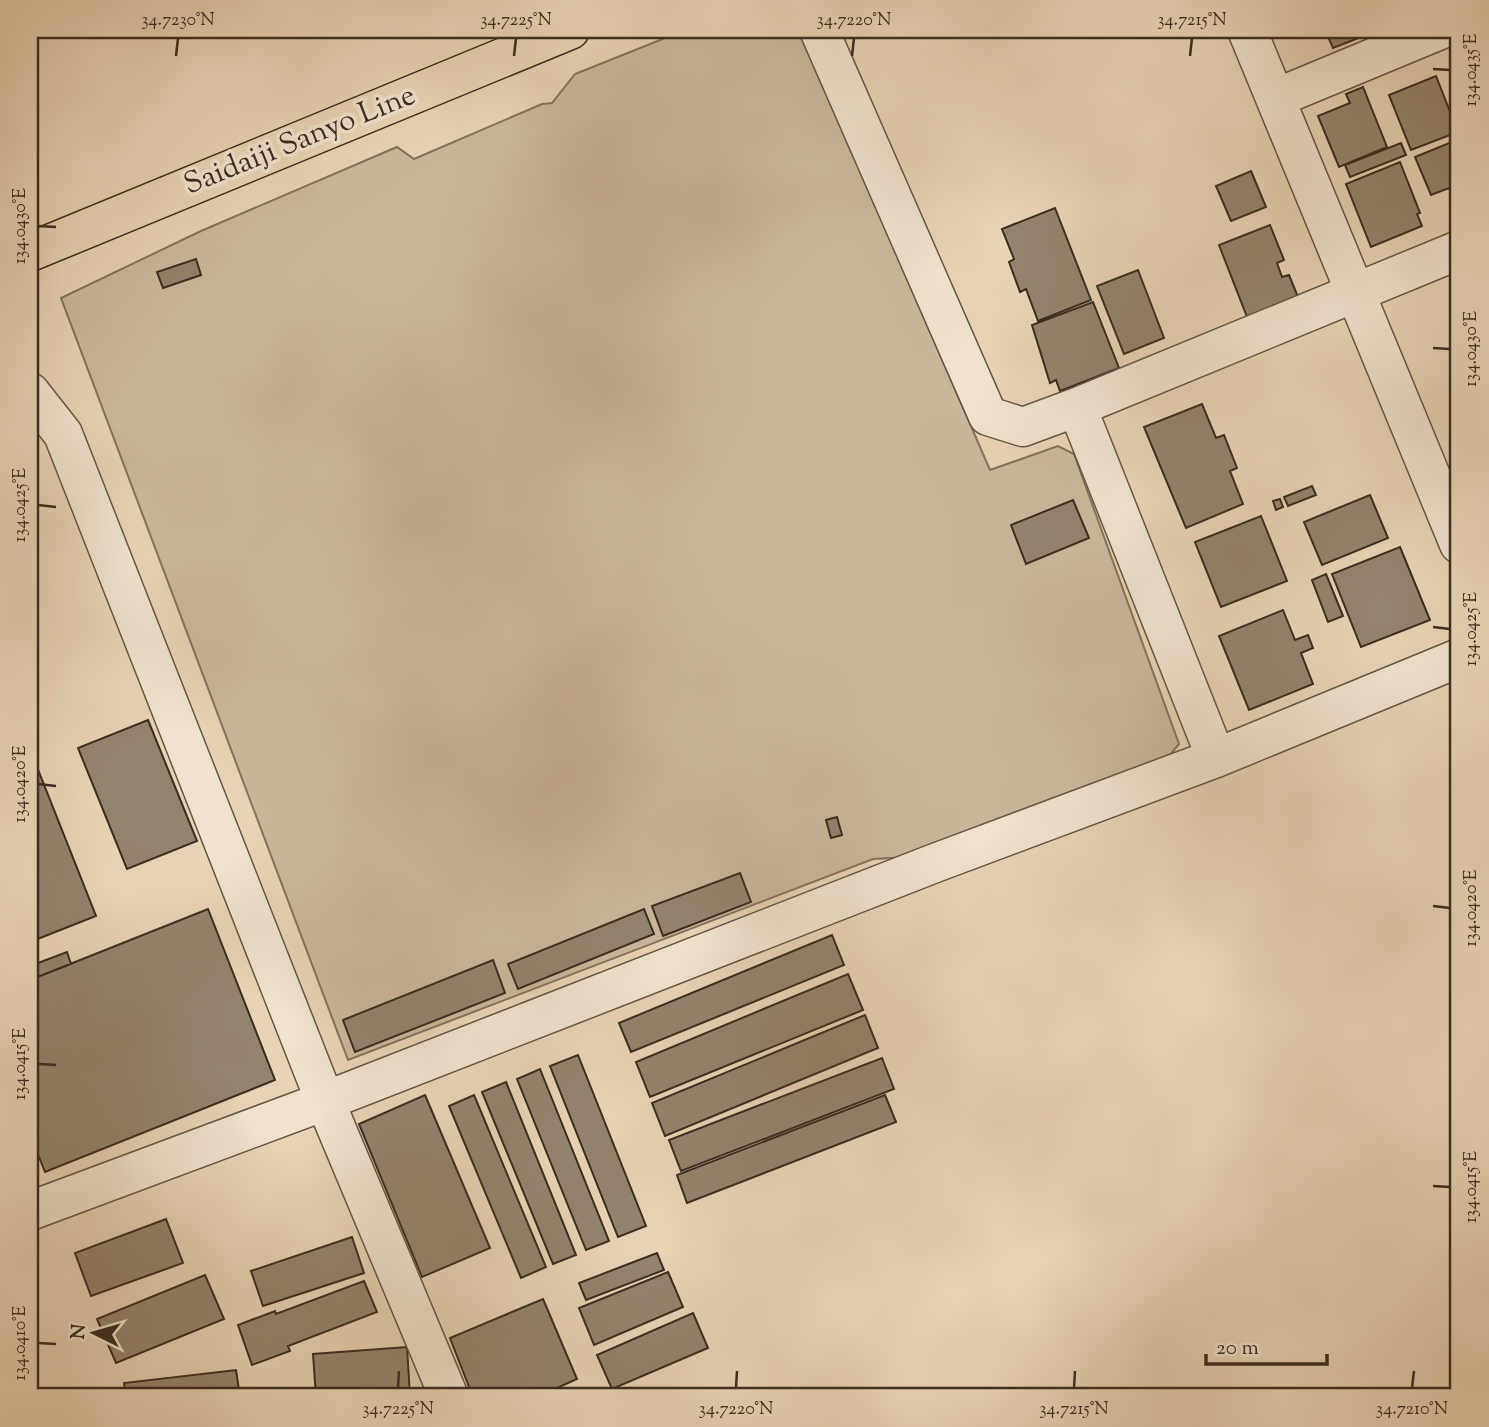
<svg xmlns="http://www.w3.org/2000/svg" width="1489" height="1427" viewBox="0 0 1489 1427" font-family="'Sorts Mill Goudy',serif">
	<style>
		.green { fill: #cab79b; stroke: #82725e; stroke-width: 2 }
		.building { fill: #94836e; stroke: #3a2c22; stroke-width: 2 }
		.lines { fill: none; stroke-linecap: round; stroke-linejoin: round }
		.minor-casing { stroke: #665646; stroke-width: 41 }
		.major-casing { stroke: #3a2c22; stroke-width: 41 }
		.minor { stroke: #f0e2ce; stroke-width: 38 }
		.major { stroke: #e8d3b4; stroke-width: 38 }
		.ticks { fill: none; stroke: #3a2c22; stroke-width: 2.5 }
		.labels { text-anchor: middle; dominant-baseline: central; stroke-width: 7; stroke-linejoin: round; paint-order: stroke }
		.street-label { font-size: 30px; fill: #3a2c22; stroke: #f0e2ce }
		.neatline { fill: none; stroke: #3a2c22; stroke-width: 2.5 }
		.ticks-label { font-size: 18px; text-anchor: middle; fill: #3a2c22 }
	</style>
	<rect width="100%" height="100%" fill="#e8d3b4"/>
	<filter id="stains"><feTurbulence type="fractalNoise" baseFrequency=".00286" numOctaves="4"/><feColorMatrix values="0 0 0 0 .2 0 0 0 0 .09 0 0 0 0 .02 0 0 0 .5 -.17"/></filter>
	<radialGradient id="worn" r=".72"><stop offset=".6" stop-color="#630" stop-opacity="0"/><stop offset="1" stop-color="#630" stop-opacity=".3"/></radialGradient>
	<path class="green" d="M685,30h114l191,440 68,-24 16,8 105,290 -9,11 -259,102 -38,2 -525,201 -287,-762 140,-67 196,-84 17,12 128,-55 10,-1 23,-29z"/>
	<path class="building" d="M1325,30h54l-46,18z
		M1436,76l22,56 -47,18 -22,-55z
		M1363,87l24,60 -48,20 -21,-51 32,-13 -4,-9z
		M1459,139v53l-7,3 -3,-7 -18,7 -16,-38z
		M1401,143l5,12 -56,22 -5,-12z
		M1400,162l20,51 -3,1 5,12 -51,21 -25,-63z
		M1251,171l15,36 -35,14 -15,-35z
		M1055,208l36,92 -53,21 -12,-32 -6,3 -11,-30 5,-3 -12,-30z
		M1270,225l14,35 -7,3 5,14 7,-2 9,22 -51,20 -28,-72z
		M196,259l5,16 -38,13 -6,-16z
		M1138,270l26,68 -40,16 -27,-68z
		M1093,302l26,66 -59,23 -4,-11 -6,3 -18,-58z
		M1202,404l14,34 8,-3 13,33 -7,3 13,33 -57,24 -42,-101z
		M1312,486l4,9 -28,11 -4,-9z
		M1370,495l18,43 -66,27 -18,-43z
		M1280,499l3,8 -7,3 -3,-9z
		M1073,500l16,38 -63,26 -15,-39z
		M1261,516l26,65 -66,26 -26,-65z
		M1400,547l30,73 -69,27 -29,-73z
		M1326,574l17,42 -15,6 -16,-42z
		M1283,610l12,30 13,-5 5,13 -12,5 12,31 -64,26 -30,-74z
		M148,720l49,121 -70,28 -49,-121z
		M35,762l61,154 -66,26v-178z
		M837,817l5,18 -11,3 -5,-18z
		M740,873l11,29 -88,34 -11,-30z
		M208,909l67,171 -230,92 -15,-38v-154z
		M644,909l10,25 -136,55 -10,-25z
		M832,935l12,30 -213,87 -12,-29z
		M67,952l4,12 -41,16v-14z
		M493,960l12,33 -150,59 -12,-32z
		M848,974l15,36 -213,87 -14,-35z
		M865,1015l13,33 -213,88 -13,-33z
		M578,1055l68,171 -28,11 -68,-171z
		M882,1058l12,31 -213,82 -12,-31z
		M540,1069l69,172 -23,9 -69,-171z
		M506,1082l70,173 -23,9 -71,-172z
		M425,1095l65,153 -68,29 -63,-153z
		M474,1095l72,172 -25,11 -72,-172z
		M885,1095l11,27 -209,81 -10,-28z
		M30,1155l8,19 -8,3z
		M166,1219l17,44 -92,33 -16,-43z
		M352,1237l12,36 -101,33 -12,-35z
		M657,1253l7,17 -78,30 -7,-17z
		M668,1272l15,35 -89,38 -15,-37z
		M205,1275l19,44 -108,44 -19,-44z
		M364,1281l13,31 -89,34 2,5 -38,14 -14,-40 37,-14 1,3z
		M543,1299l34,80 -18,8 4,10h-90l-23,-59z
		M693,1313l15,35 -96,41 -15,-34z
		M407,1347l3,49 -94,1 -3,-43z
		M236,1370l4,27h-114l-2,-14z"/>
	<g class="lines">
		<defs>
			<path id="minor" d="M819,30l169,386 35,11 54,-20 139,351
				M1247,30l212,514
				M1276,98l164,-68
				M30,392l33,42 262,667 124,296
				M1077,407l382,-157
				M30,1211l295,-110 610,-238 281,-105 243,-100"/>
			<path id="major" d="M30,252l540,-222"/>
		</defs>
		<use href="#minor" class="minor-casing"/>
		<use href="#major" class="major-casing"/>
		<use href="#minor" class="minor"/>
		<use href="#major" class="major"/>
	</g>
	<path class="ticks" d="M176,56l2,-18M514,56l2,-18M852,56l2,-18M1190,56l2,-18M1433,69l17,1M38,226l18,1M1433,348l17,1M38,505l18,2M1433,627l17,2M38,784l18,2M1433,906l17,2M38,1064l18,1M1433,1186l17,1M38,1343l18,1M398,1388l1,-17M736,1388l1,-17M1074,1388l1,-17M1412,1388l2,-17"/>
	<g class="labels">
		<g class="street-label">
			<text transform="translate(300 141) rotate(-22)">Saidaiji Sanyo Line</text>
		</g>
	</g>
	<rect width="1489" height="1427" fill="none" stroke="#e8d3b4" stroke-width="77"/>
	<g transform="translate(94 1333) rotate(275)" stroke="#f0e2ce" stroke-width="5" paint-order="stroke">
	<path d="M0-5L12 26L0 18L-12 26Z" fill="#3a2c22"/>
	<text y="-10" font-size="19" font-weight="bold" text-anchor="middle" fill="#3a2c22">N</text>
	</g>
	<path d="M1206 1354v10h121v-10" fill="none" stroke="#3a2c22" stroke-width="3.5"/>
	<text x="1216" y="1354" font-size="21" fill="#3a2c22" stroke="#f0e2ce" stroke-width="5" paint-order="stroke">20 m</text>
	<rect x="38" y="38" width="1412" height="1350" class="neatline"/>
	<g class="ticks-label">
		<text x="178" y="25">34.7230°N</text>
		<text x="516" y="25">34.7225°N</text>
		<text x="854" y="25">34.7220°N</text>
		<text x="1192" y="25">34.7215°N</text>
		<text transform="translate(1470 70) rotate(-90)" y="6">134.0435°E</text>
		<text transform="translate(19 226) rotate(-90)" y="6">134.0430°E</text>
		<text transform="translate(1470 349) rotate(-90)" y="6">134.0430°E</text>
		<text transform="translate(19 505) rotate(-90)" y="6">134.0425°E</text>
		<text transform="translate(1470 629) rotate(-90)" y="6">134.0425°E</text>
		<text transform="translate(19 784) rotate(-90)" y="6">134.0420°E</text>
		<text transform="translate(1470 908) rotate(-90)" y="6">134.0420°E</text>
		<text transform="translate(19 1064) rotate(-90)" y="6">134.0415°E</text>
		<text transform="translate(1470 1187) rotate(-90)" y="6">134.0415°E</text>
		<text transform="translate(19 1343) rotate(-90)" y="6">134.0410°E</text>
		<text x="398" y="1414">34.7225°N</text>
		<text x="736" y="1414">34.7220°N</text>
		<text x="1074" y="1414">34.7215°N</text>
		<text x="1412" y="1414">34.7210°N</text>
	</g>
	<rect width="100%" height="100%" filter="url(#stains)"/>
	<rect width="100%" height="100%" fill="url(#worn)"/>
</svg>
